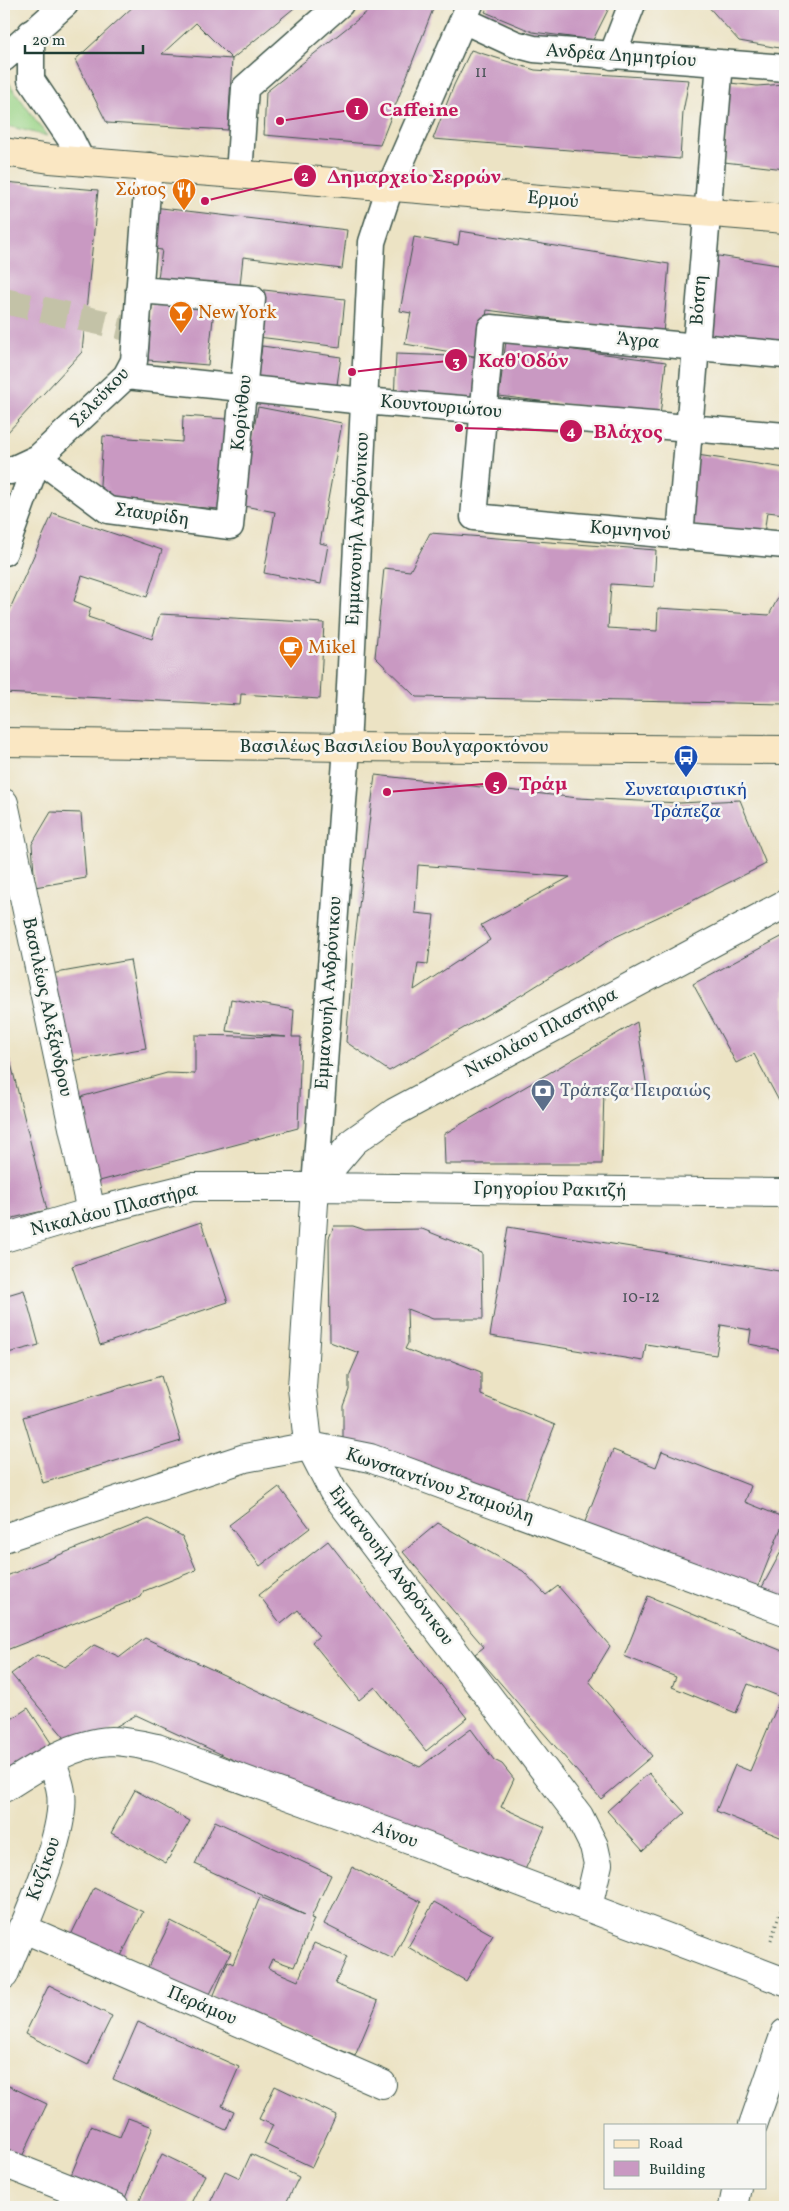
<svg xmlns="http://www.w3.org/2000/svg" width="789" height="2211" viewBox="0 0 789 2211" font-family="Vollkorn,serif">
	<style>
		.green { fill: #9bd487; stroke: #5d885e }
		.building { fill: #c999c2; fill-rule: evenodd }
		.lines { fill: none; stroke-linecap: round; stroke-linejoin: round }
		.pedestrian-tunnel { stroke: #c3c2a7; stroke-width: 26; stroke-dasharray: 26 13; stroke-linecap: butt }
		.pedestrian-casing { stroke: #3e564a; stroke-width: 29 }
		.minor-casing { stroke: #3e564a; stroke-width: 30 }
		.tertiary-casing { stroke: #3e564a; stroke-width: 30 }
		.secondary-casing { stroke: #3e564a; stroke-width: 30 }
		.path { stroke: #3e564a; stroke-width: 3; stroke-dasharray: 1 4; stroke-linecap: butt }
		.pedestrian { stroke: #fff; stroke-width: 26 }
		.minor { stroke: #fff; stroke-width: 28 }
		.tertiary { stroke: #fff; stroke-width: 28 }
		.secondary { stroke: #fae7c3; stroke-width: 28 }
		.labels { text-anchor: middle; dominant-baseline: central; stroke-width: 5; stroke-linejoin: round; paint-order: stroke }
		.number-label { font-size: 16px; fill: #4a5458 }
		.street-label { font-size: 19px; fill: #1f3d34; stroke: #f6f6f2 }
		.food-label { font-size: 19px; fill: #c56008; stroke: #f6f6f2; text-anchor: start }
		.transit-label { font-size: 19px; fill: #164399; stroke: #f6f6f2 }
		.service-label { font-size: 19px; fill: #4e5e75; stroke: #f6f6f2; text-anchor: start }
		.leader { fill: none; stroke: #c2185b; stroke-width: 2 }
		.callout-dot { fill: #c2185b; stroke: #f6f6f2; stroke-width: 2 }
		.mark-label { font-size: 15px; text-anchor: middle; font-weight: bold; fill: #fff }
		.callout-label { font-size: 20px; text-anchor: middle; font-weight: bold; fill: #c2185b; stroke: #f6f6f2; stroke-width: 5; stroke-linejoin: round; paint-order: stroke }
	</style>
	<rect width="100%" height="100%" fill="#f6f6f2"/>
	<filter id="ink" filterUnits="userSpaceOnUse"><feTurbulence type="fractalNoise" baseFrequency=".02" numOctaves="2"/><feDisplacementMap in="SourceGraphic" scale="10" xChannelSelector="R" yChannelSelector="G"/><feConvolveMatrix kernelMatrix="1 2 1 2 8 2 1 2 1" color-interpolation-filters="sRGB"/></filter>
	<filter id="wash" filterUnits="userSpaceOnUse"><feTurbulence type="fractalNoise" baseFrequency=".0096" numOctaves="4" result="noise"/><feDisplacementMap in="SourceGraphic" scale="20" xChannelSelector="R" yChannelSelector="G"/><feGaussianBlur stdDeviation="1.12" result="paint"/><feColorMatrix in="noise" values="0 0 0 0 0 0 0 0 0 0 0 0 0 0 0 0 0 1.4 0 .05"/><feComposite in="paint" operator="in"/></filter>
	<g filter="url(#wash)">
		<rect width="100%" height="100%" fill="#ece3c4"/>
		<path class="green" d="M4,76l43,60 -43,-11z"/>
		<g id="blocks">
			<path class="building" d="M136,4h163l-67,55 -4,71 -121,-7 -32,-63zM196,23l36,36 -70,-5z
				M377,4h58l-55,141 -116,-10 2,-43z
				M489,4h122l-18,36 -60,-8 -48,-20z
				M706,4h69l10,10v35l-46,-8z
				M471,50l64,20 154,10 -6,32 -3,47 -247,-20 21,-54z
				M730,83l27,3 28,-2v85l-61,-7z
				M4,182l94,8 -16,162 -76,82 -2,-1z
				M153,207l194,23 -5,39 -99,-12 -4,38 -82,-10 5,-35 -14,-2z
				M460,231l209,33 -6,70 -176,-24 -7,47 -2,47 -84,-2 2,-48 84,3 -75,-13 6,-31 -11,-2 14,-74 44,8z
				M712,255l73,11v82l-84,-12z
				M264,290l81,9 -5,48 -82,-10z
				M152,304l62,5 -6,56 -60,-5z
				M506,341l160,21 -6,54 -161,-20z
				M262,346l79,11 -5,35 -79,-11z
				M258,407l84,16 -22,120 8,2 -7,39 -57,-11 11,-61 -36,-7z
				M183,416l44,3 -6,90 -122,-8 4,-65 79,6z
				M697,455l88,13v46l-18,-2 -3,22 -76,-9z
				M53,513l109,37 -15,47 -65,-21 -8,25 17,7 -3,9 64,22 8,-25 164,9 -4,76 -79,-5 -1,11 -236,-12v-71z
				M430,533l226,17 -2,37 -43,-3 -3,44 49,3 1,-23 111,7 16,-30v119l-369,-7 -41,-40 9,-89 26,3z
				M375,775l203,23 102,5 60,-3 26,64 -76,38 -79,37 -88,55 -134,77 -43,-29 7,-87zM418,865l152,12 -89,48 9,15 -76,50 4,-27 10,1 6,-49 -19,-2z
				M51,812l30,1 5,65 -51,9 -3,-43z
				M785,935v163l-6,3 -25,-47 -18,9 -43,-79z
				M130,960l16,88 -86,15 -15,-88z
				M231,999l63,11 -2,27h9l-3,91 -202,54 -23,-83 94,-26 28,1v-39l91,2 -60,-6z
				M637,1022l10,66 -43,2 -2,74h-157l-1,-30z
				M4,1035l43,175 -43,10z
				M201,1222l27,80 -128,43 -28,-79z
				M334,1226h19l12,4 57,-1 60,24 1,66h-50l-26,-10 1,34 -3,6 28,11h17l31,12v23l74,30 -34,85 -178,-62v-42l6,-16v-14l10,-23 -29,-11 -1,-104z
				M508,1227l277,45v79l-36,-7 2,-14 -30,-5 -5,30 -70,-11 -3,17 -153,-25z
				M24,1290l15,55 -35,9v-58z
				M161,1376l20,65 -138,42 -20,-66z
				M613,1450l43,17 6,-16 89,35 -6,16 40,16 -32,81 -172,-67z
				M279,1487l31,41 -50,38 -31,-41z
				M149,1519l33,17 14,33 -2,2 -50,20 -3,6 -137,54v-74z
				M438,1523l85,48 23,24 12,-9 52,60 -21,35 63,75 -51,43 -126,-145 9,-7 -81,-95z
				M328,1541l139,177 -41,33 -51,-64 -16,13 -47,-58 7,-6 -21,-26 -17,14 -22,-29z
				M785,1544v57l-26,-8z
				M648,1596l137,56v187l-69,-28 19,-46 15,6 31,-74 -33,-13 -12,29 -64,-26 4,-10 -52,-21z
				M145,1638l275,129 51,-38 23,31 8,4 12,15 -13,28 44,20 -23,49 -95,-44 -31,3 -260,-120 -61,35 -64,-76 26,-19 28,12 29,-22 26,12z
				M28,1708l27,41 -51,26v-51z
				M649,1773l36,40 -42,38 -36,-40z
				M135,1790l55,31 -24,42 -55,-30z
				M215,1821l116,54 -20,43 3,1 -20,48 -22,-8 -4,9 30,13 16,-38 33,14 -12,27 43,17 -23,55 -142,-59 15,-36 5,3 27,-67 45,18 -110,-51z
				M352,1867l69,35 -28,57 -69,-35z
				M94,1888l49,24 -24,48 -48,-25z
				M434,1902l59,33 -27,46 -58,-34z
				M171,1921l60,31 -25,50 -60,-31z
				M49,1985l63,31 -24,49 -63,-31z
				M138,2022l101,45 -17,39 12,5 -8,19 -113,-51z
				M9,2086l38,18 -28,59 -15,-7v-60z
				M275,2086l61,29 -24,52 -48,-23 9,-19 -14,-6z
				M128,2118l25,9 -31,79 -55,-21 24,-59 29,11z
				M162,2154l43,21 -16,32h-47l-5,-2z
				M251,2154l48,23 -15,30h-76l17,-36 15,7z"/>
		</g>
	</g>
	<g filter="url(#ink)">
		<use href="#blocks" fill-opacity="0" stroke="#3e564a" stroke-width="1"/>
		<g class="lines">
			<path class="pedestrian-tunnel" d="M4,301l132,29"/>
			<defs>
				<path id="pedestrian" d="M463,20l52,24 19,5 251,19
					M31,33v47l39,58 12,24
					M612,56l20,-52
					M4,58l61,-54
					M239,174l6,-86 95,-84
					M785,355l-294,-27 -17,189 311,28
					M126,376l238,25 421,35
					M38,458l70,52 122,16 22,-227 -113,-9
					M4,470l6,1 28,-13
					M680,536l40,-473
					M4,552l34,-94 88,-82 8,-15 15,-195
					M315,1187l32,-440 25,-505 18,-55 80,-183"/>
				<path id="minor" d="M4,803l87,409
					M4,1538l241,-80 65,-12 23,45 246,325 15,30 4,18 -10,43
					M4,1788c31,-20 68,-45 107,-47 15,0 31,4 46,7l239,87 389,147
					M22,1928l360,156
					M4,1975c16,-42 63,-139 57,-182 -1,-11 -6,-22 -10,-33
					M753,2125l32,-92
					M4,2163l111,44
					M733,2207l4,-20"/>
				<path id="tertiary" d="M315,1187l-13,201 5,46 3,12 60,12 415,153
					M315,1187l39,-46 41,-29 390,-208
					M4,1238l87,-26 101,-25h123l470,6"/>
				<path id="secondary" d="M4,152l46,7 735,60
					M4,742l343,5 438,3"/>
			</defs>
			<use href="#pedestrian" class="pedestrian-casing"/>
			<use href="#minor" class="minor-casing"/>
			<use href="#tertiary" class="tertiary-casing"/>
			<use href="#secondary" class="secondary-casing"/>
			<path class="path" d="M771,1940l14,-42"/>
			<use href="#pedestrian" class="pedestrian"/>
			<use href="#minor" class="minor"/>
			<use href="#tertiary" class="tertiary"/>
			<use href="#secondary" class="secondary"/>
		</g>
	</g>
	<defs>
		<symbol id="restaurant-pin" viewBox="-11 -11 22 30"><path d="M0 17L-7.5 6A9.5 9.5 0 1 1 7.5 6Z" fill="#e8710a" stroke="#f6f6f2"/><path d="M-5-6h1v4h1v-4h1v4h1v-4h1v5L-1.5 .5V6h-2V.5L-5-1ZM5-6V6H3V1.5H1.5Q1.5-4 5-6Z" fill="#fff"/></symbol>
		<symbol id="bar-pin" viewBox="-11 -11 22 30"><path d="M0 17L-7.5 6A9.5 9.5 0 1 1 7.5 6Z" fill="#e8710a" stroke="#f6f6f2"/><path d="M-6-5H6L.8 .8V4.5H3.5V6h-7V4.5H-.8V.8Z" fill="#fff"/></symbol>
		<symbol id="cafe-pin" viewBox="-11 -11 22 30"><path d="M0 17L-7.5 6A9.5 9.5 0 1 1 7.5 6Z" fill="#e8710a" stroke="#f6f6f2"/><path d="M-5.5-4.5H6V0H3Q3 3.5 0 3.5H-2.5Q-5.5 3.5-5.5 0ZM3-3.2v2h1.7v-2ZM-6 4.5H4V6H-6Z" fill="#fff"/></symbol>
		<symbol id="bus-pin" viewBox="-11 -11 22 30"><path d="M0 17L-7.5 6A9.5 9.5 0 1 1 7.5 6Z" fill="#1a4fb4" stroke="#f6f6f2"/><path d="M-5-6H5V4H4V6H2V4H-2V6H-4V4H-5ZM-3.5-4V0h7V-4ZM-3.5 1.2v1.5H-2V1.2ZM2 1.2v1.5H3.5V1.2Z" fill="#fff"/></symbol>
		<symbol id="bank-pin" viewBox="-11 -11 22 30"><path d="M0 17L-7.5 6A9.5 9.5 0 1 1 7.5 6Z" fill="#5c6f8a" stroke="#f6f6f2"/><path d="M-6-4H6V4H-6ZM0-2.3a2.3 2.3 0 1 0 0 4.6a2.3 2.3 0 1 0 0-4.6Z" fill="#fff"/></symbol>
	</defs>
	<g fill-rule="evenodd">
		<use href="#restaurant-pin" x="170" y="176" width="28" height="38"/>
		<use href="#bar-pin" x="167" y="299" width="28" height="38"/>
		<use href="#cafe-pin" x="277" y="634" width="28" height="38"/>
		<use href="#bus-pin" x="672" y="743" width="28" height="38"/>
		<use href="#bank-pin" x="529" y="1077" width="28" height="38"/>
	</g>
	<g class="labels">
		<g class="number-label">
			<text x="481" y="73">11</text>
			<text x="641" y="1298">10-12</text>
		</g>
		<g class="street-label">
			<text transform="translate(621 56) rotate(4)">Ανδρέα Δημητρίου</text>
			<text transform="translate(553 200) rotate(5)">Ερμού</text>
			<text transform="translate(699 300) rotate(-86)">Βότση</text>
			<text transform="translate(638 341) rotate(5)">Άγρα</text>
			<text transform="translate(100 398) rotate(-46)">Σελεύκου</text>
			<text transform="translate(441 407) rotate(5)">Κουντουριώτου</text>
			<text transform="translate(242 413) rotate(-84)">Κορίνθου</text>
			<text transform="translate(152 515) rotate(8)">Σταυρίδη</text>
			<text transform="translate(358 529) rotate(-87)">Εμμανουήλ Ανδρόνικου</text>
			<text transform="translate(630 531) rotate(5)">Κομνηνού</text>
			<text x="394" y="747">Βασιλέως Βασιλείου Βουλγαροκτόνου</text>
			<text transform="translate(329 993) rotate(-86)">Εμμανουήλ Ανδρόνικου</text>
			<text transform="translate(47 1007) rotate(78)">Βασιλέως Αλεξάνδρου</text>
			<text transform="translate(541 1033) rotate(-28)">Νικολάου Πλαστήρα</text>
			<text transform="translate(550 1190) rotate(1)">Γρηγορίου Ρακιτζή</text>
			<text transform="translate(114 1210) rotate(-14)">Νικαλάου Πλαστήρα</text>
			<text transform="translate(440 1486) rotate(19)">Κωνσταντίνου Σταμούλη</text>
			<text transform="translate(391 1566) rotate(53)">Εμμανουήλ Ανδρόνικου</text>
			<text transform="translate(395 1835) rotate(20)">Αίνου</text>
			<text transform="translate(44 1869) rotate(-70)">Κυζίκου</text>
			<text transform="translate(202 2006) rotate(23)">Περάμου</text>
		</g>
		<g class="food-label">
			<text x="166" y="190" text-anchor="end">Σώτος</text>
			<text x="198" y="313">New York</text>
			<text x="308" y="648">Mikel</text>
		</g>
		<g class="transit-label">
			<text x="686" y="790">Συνεταιριστική<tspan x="686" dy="22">Τράπεζα</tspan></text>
		</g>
		<g class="service-label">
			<text x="560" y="1091">Τράπεζα Πειραιώς</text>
		</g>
	</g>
	<path class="leader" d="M280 121L357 109M205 201L305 176M352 372L456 360M459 428L571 431M387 792L496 783"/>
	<g class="callout-dot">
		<circle cx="280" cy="121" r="5"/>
		<circle cx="205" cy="201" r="5"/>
		<circle cx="352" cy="372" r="5"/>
		<circle cx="459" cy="428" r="5"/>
		<circle cx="387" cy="792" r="5"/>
		<circle cx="357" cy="109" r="12"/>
		<circle cx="305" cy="176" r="12"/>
		<circle cx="456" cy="360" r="12"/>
		<circle cx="571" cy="431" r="12"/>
		<circle cx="496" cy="783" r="12"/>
	</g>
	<g class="mark-label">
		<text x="357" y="114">1</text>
		<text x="305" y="181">2</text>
		<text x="456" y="366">3</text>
		<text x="571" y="436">4</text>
		<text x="496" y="789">5</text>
	</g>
	<g class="callout-label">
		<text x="419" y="116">Caffeine</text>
		<text x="414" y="183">Δημαρχείο Σερρών</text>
		<text x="523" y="367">Καθ'Οδόν</text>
		<text x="628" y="438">Βλάχος</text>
		<text x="543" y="790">Τράμ</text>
	</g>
	<rect width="789" height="2211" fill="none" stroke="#f6f6f2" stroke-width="20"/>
	<rect x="604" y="2124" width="162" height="65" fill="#f6f6f2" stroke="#a0aca6"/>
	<rect x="614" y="2140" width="25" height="8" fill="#fae7c3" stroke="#a0aca6"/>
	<text x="649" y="2148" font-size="15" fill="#1f3d34">Road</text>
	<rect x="614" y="2161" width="25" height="15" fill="#c999c2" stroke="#a0aca6"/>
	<text x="649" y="2174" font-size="15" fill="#1f3d34">Building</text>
	<path d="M25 45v8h118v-8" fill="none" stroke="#1f3d34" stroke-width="2.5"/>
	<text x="32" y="45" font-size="15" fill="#1f3d34" stroke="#f6f6f2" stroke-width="4" paint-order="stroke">20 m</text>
</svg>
